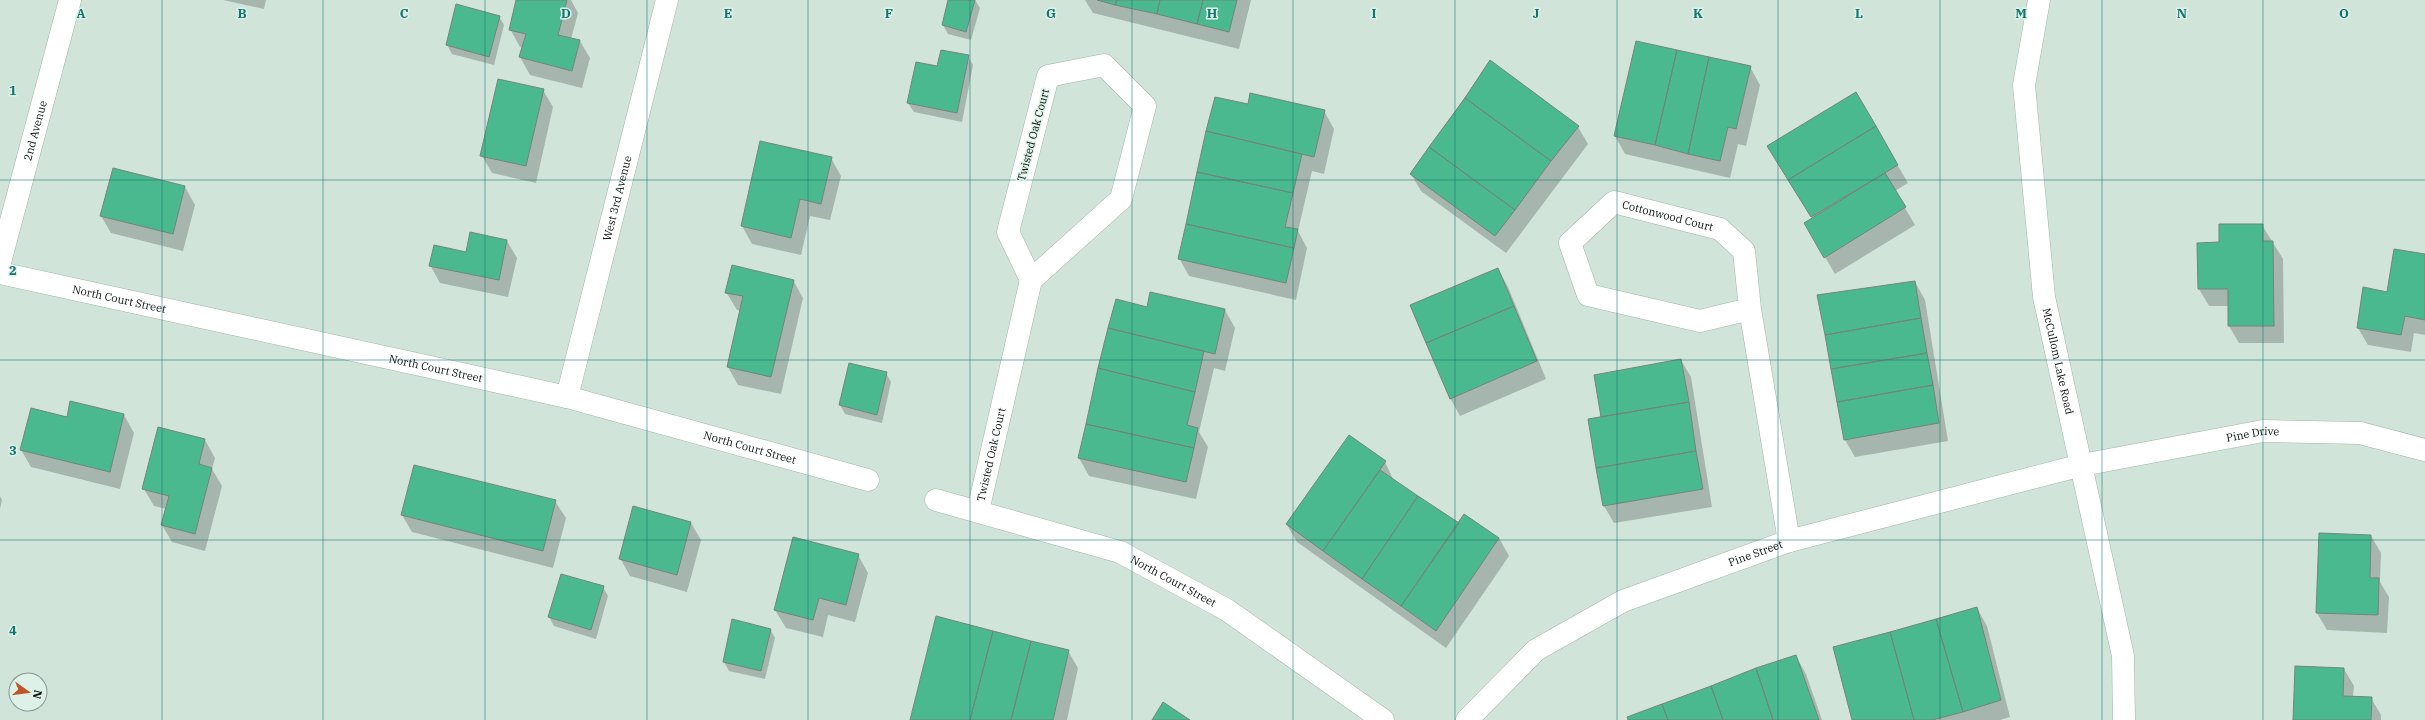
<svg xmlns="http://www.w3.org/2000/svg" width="2425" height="720" viewBox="0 0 2425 720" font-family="'IBM Plex Serif',serif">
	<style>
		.shadow { fill: #0003 }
		.building { fill: #4bb990; stroke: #73857c }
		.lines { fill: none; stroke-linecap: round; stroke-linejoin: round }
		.minor-casing { stroke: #a1b5ac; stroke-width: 23 }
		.minor { stroke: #fff; stroke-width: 22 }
		.grid { fill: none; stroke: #0f766e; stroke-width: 1; stroke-opacity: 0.55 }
		.labels { text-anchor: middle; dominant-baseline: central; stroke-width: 3; stroke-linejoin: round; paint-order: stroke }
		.street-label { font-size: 11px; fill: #0c1310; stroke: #ddf1e8 }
		.grid-label { font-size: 13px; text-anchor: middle; font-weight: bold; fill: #0f766e; stroke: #ddf1e8; stroke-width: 3; stroke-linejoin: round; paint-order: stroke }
	</style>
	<rect width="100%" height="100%" fill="#d0e4da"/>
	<path class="shadow" d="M223,0h43l-2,9z
		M517,0h54l7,13 -7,26 9,2 10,17 -8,30 -52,-13 -10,-18 3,-9 -3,-1 -10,-18z
		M949,0h26l5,8 -9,32 -23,-6 -5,-9z
		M1085,0h166l-12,49 -146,-36z
		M457,5l42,11 5,9 -10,40 -42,-11 -5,-9z
		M968,56l5,9 -11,57 -48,-10 -6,-9 30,-36z
		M1490,61l88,66 10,17 -82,109 -85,-62 -10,-17z
		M1750,67l10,18 -14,61 -8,-2 -8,34 -105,-24 -10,-18z
		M543,90l10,17 -17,76 -44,-10 -10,-17z
		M1855,93l53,90 -13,8 20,34 -80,49 -30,-51 7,-5 -34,-54z
		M1249,105l75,6 10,18 -10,45 -12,-3 -14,60 9,17 -11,52 -107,-24 -10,-18z
		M761,142l70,16 10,18 -11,44 -20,-4 -9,39 -49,-11 -10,-18z
		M185,187l10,18 -12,46 -72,-18 -10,-17z
		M2262,225l21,34 1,84h-45l-10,-17v-20h-20l-10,-17 21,-46z
		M507,241l10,17 -9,39 -68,-14 -10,-18z
		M2425,255v80l-11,-2 -3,19 -43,-7 -10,-17z
		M1498,269l10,18 38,92 -86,37 -10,-18z
		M793,280l10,18 -22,96 -43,-9 -10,-18 13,-56 -4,-1 -11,-18z
		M1915,282l10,18 23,141 -93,16 -10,-17 -26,-144z
		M1151,293l74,17 10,18 -10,43 -11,-3 -15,64 9,15 -12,52 -107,-23 -10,-18 69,-150z
		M1681,360l10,17 21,130 -98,16 -10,-17 -15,-86 13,-2z
		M886,373l5,9 -9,41 -37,-9 -5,-9z
		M71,402l53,13 10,18 -14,56 -89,-22 -10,-17 47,-32z
		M1350,437l35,25 9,19 65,44 40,13 10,18 -63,92 -149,-106 -10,-17z
		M205,440l10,18 -3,11 10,17 -17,65 -33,-9 -10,-17 4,-16 -12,-3 -10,-17z
		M0,496l2,4 -2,9z
		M555,501l11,17 -13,50 -141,-36 -10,-17z
		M634,508l57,15 10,17 -14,52 -57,-16 -10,-18z
		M2320,534l51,2 10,17 -1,29 9,15 -2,36 -60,-3 -10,-17z
		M858,555l10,18 -13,49 -27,-7 -5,22 -37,-9 -11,-18z
		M603,587l5,9 -12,43 -42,-13 -5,-9z
		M1977,608l10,18 23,91 -10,3h-147z
		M733,621l37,8 5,9 -10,41 -36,-8 -5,-9z
		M1068,651l10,17 -11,52h-156z
		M1796,656l10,18 16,46h-193z
		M2344,669l10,17 -1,11 18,1 10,17v5h-87z"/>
	<path class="building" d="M516,0h51l-9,35 22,5 -8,31 -53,-14 7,-23 -17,-4z
		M948,0h27l-9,32 -24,-7z
		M1097,0h20l-2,5z
		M1117,0h43l-3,14 -42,-9z
		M1160,0h43l-6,24 -40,-10z
		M1203,0h34l-8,32 -32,-8z
		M456,4l44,12 -11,41 -43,-12z
		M1636,41l41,9 -22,95 -41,-9z
		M941,50l28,5 -12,58 -50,-10 9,-41 21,4z
		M1677,50l32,7 -21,97 -33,-9z
		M1709,57l42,9 -15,63 -8,-2 -8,34 -32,-7z
		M1490,60l89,66 -28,35 -86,-63z
		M498,79l46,10 -18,77 -46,-10z
		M1856,92l20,34 -88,54 -21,-34z
		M1250,93l75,17 -11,47 -108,-26 9,-34 33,7z
		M1465,98l86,63 -36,49 -86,-63z
		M1876,126l22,39 -87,52 -23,-37z
		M1206,131l96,23 -9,39 -96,-21z
		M760,141l72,16 -11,47 -21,-5 -9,39 -50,-12z
		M1429,147l86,63 -20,26 -85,-62z
		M113,168l72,18 -12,48 -73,-18z
		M1197,172l96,21 -8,34 13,2 -4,19 -108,-24z
		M1885,173l21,34 -82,51 -20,-35z
		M1186,224l108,24 -8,35 -108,-24z
		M2219,224h44v17h10l1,85h-46v-37h-30l-1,-46 22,-1z
		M470,232l37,8 -8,40 -70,-14 5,-21 32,7z
		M2394,249l31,5v66l-20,-4 -4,19 -44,-7 6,-41 24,5z
		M732,265l62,15 -23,97 -44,-10 16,-71 -18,-3z
		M1498,268l16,38 -88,37 -16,-38z
		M1915,281l6,37 -96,17 -8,-40z
		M1150,292l75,17 -10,45 -107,-26 8,-29 31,8z
		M1514,306l23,55 -87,38 -24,-56z
		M1921,318l6,35 -96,16 -6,-34z
		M1108,328l96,23 -9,41 -97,-24z
		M1927,353l6,32 -96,17 -6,-33z
		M1681,359l8,43 -88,15 -7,-42z
		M849,363l38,9 -10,43 -38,-10z
		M1098,368l97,24 -8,33 11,3 -4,20 -108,-24z
		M1933,385l6,38 -95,17 -7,-38z
		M70,401l54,13 -14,58 -90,-22 11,-42 36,9z
		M1689,402l7,49 -100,17 -8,-49z
		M1086,424l108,24 -8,34 -108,-24z
		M158,427l47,12 -6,25 13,4 -17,66 -34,-9 8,-29 -27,-7z
		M1349,435l37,26 -63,90 -37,-27z
		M1696,451l7,38 -100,17 -7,-38z
		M414,465l142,35 -13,51 -142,-36z
		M1380,470l38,26 -56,83 -39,-28z
		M1418,496l41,27 -58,83 -39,-27z
		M633,506l58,16 -14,53 -58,-16z
		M1464,514l35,24 -63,93 -35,-25z
		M2319,533l52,2 -1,43h9l-1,37 -62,-2z
		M793,537l66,17 -13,51 -27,-7 -6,22 -39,-10z
		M561,574l43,12 -13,44 -43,-13z
		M1977,607l24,93 -38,12 -27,-93z
		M936,616l57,15 -23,89h-60z
		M732,619l39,10 -10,42 -38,-9z
		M1936,619l27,93 -31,8h-18l-24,-88z
		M993,631l38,10 -20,79h-41z
		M1890,632l24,88h-62l-19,-73z
		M1031,641l38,9 -16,70h-42z
		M1796,655l23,65h-46l-17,-52z
		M2295,666l49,2 -1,28 29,1 -1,23h-78z
		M1756,668l17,52h-50l-12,-34z
		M1711,686l12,34h-55l-6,-16z
		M1163,702l27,18h-38z
		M1662,704l6,16h-40l-1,-3z"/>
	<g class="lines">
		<defs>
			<g id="minor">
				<path id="s1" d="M2039,0l-15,85 20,212 79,359 1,64"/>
				<path id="s2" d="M0,262l70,-262"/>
				<path id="s3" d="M0,273l567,124 301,83"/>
				<path id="s4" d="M1750,309l-50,12 -112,-26 -18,-52 44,-41 106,27 24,22 6,58 39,232"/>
				<path id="s5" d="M567,397l100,-397"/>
				<path id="s6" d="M936,500l184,52 107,58 156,110"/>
				<path id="s7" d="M978,511l53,-231 90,-81 24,-93 -41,-41 -56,11 -40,156 23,48"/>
				<path id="s8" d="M1467,720l69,-70 87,-49 166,-60 293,-76 181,-34 97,2 65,17"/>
			</g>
		</defs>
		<use href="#minor" class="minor-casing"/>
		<use href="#minor" class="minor"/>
	</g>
	<path class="grid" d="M162,0v720M323,0v720M485,0v720M647,0v720M808,0v720M970,0v720M1132,0v720M1293,0v720M1455,0v720M1617,0v720M1778,0v720M1940,0v720M2102,0v720M2263,0v720M0,180h2425M0,360h2425M0,540h2425"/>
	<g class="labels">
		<g class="street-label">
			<text stroke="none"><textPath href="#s2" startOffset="136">2nd Avenue</textPath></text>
			<text transform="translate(1033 135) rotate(-75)">Twisted Oak Court</text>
			<text stroke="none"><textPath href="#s5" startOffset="205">West 3rd Avenue</textPath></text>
			<text stroke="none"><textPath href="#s4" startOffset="337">Cottonwood Court</textPath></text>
			<text stroke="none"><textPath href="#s3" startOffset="122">North Court Street</textPath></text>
			<text stroke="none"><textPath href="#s1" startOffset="365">McCullom Lake Road</textPath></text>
			<text stroke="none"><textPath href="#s3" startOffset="446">North Court Street</textPath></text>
			<text stroke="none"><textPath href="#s8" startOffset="851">Pine Drive</textPath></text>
			<text stroke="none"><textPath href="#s3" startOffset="770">North Court Street</textPath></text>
			<text stroke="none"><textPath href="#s7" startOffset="58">Twisted Oak Court</textPath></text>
			<text stroke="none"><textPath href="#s8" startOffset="339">Pine Street</textPath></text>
			<text stroke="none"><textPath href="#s6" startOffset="252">North Court Street</textPath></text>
		</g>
	</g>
	<g class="grid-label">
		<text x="81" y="18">A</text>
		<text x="242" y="18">B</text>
		<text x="404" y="18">C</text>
		<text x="566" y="18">D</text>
		<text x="728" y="18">E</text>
		<text x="889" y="18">F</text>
		<text x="1051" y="18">G</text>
		<text x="1212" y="18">H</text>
		<text x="1374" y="18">I</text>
		<text x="1536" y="18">J</text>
		<text x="1698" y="18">K</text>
		<text x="1859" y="18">L</text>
		<text x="2021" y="18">M</text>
		<text x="2182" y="18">N</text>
		<text x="2344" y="18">O</text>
		<text x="13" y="95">1</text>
		<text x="13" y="275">2</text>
		<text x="13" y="455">3</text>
		<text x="13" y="635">4</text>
	</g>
	<g transform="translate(28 692) rotate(104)"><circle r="19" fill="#ddf1e8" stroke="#899892"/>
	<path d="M0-3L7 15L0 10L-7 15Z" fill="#bd5826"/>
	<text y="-6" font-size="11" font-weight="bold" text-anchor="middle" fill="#0c1310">N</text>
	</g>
</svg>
